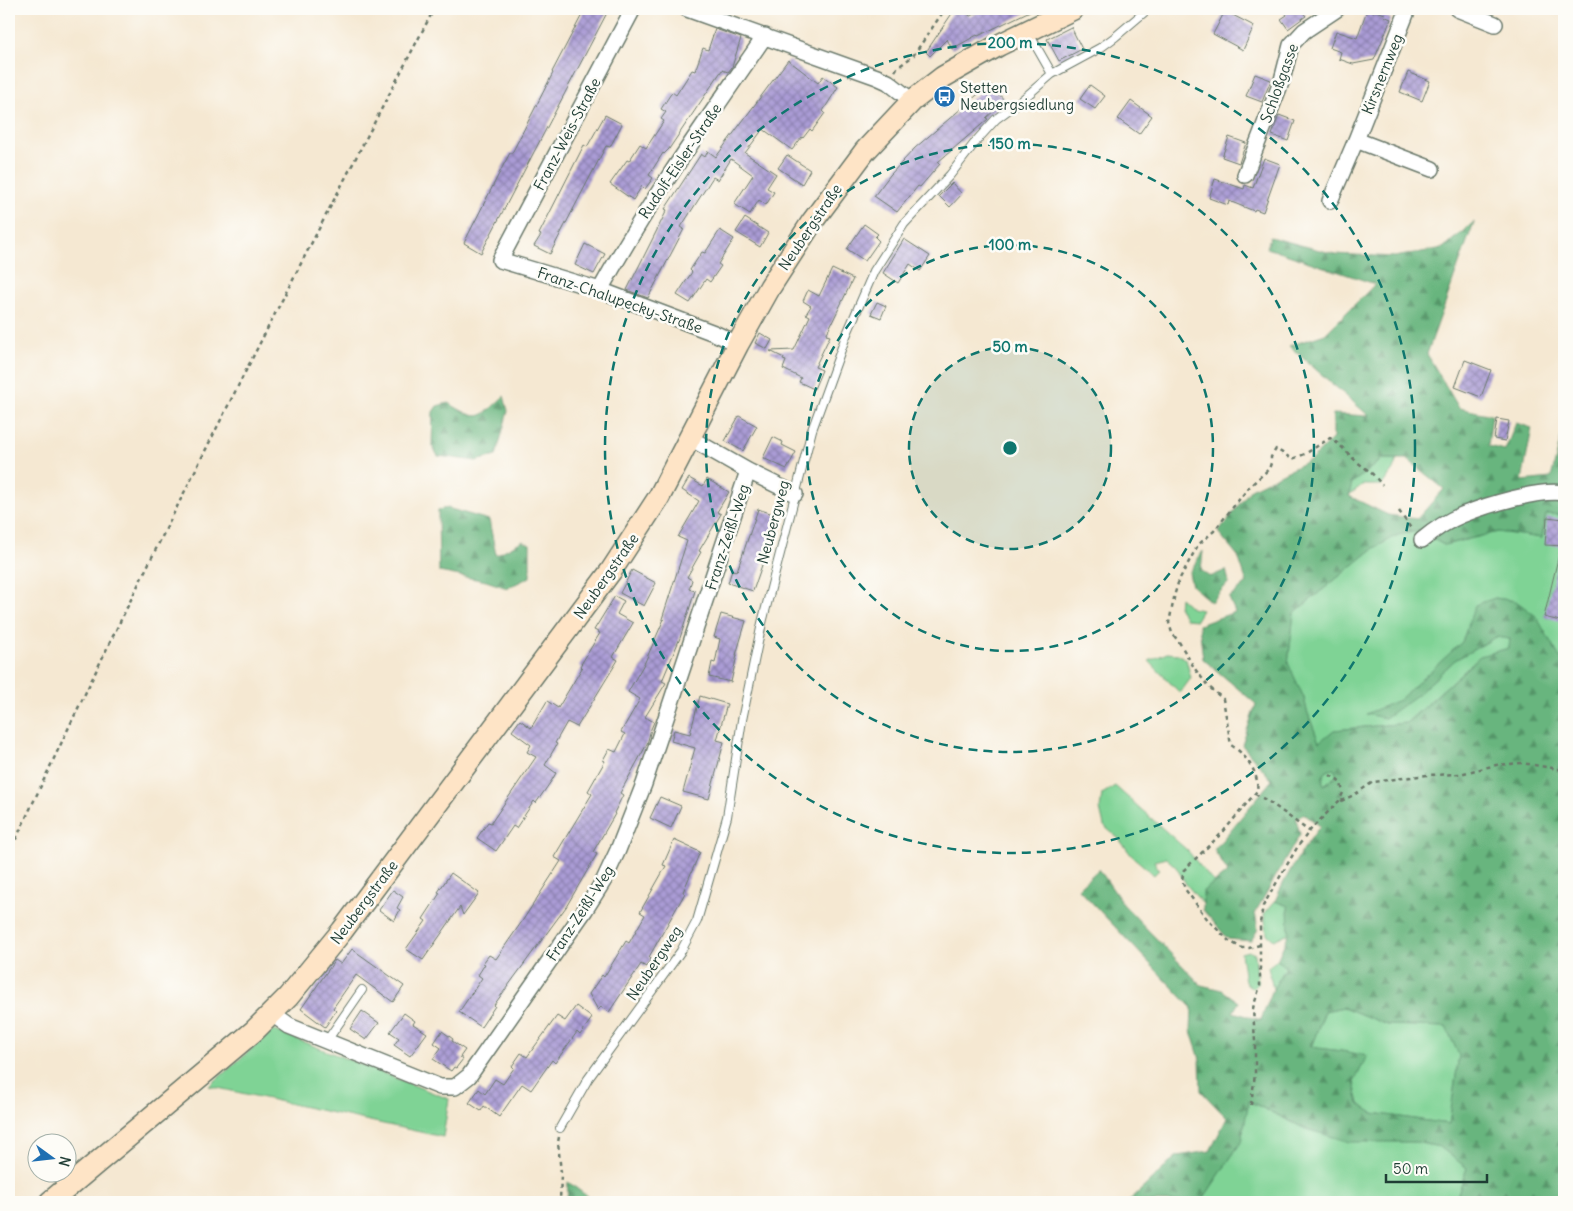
<svg xmlns="http://www.w3.org/2000/svg" width="1573" height="1211" viewBox="0 0 1573 1211" font-family="Delius,sans-serif">
	<style>
		.green { fill: #7fd395; stroke: #4f8864 }
		.forest { fill: url(#forest-firs); stroke: #437959; fill-rule: evenodd }
		.building { fill: url(#building-cross-hatch) }
		.lines { fill: none; stroke-linecap: round; stroke-linejoin: round }
		.lane-casing { stroke: #6a796b; stroke-width: 10 }
		.street-casing { stroke: #6a796b; stroke-width: 18 }
		.secondary-casing { stroke: #6a796b; stroke-width: 24 }
		.path { stroke: #6a796b; stroke-width: 2.5; stroke-dasharray: 4 4; stroke-linecap: butt }
		.lane { stroke: #fff; stroke-width: 8 }
		.street { stroke: #fff; stroke-width: 15 }
		.secondary { stroke: #fee4c6; stroke-width: 21 }
		.ring { fill: none; stroke: #0f766e; stroke-width: 2.5; stroke-dasharray: 9 6 }
		.labels { text-anchor: middle; dominant-baseline: central; stroke-width: 5; stroke-linejoin: round; paint-order: stroke }
		.street-label { font-size: 15px; fill: #1f3d34; stroke: #fdfcf7 }
		.poi-label { font-size: 15px; fill: #1f3d34; stroke: #fdfcf7; text-anchor: start }
		.centre { fill: #0f766e; stroke: #fdfcf7; stroke-width: 2.5 }
		.ring-label { font-size: 15px; text-anchor: middle; font-weight: bold; fill: #0f766e; stroke: #fdfcf7; stroke-width: 5; stroke-linejoin: round; paint-order: stroke }
	</style>
	<defs>
		<pattern id="forest-firs" width="22" height="20" patternUnits="userSpaceOnUse" patternTransform="scale(1.25)"><rect width="22" height="20" fill="#67b57e"/><path d="M5 1l3.5 6h-7zM16 11l3.5 6h-7z" fill="#549468"/></pattern>
		<pattern id="building-cross-hatch" width="8" height="8" patternUnits="userSpaceOnUse" patternTransform="scale(1.25)"><rect width="8" height="8" fill="#aa9bd5"/><path d="M0 0l8 8M0 8l8-8" fill="none" stroke="#8a80ae"/></pattern>
	</defs>
	<rect width="100%" height="100%" fill="#fdfcf7"/>
	<filter id="ink" filterUnits="userSpaceOnUse"><feTurbulence type="fractalNoise" baseFrequency=".02" numOctaves="2"/><feDisplacementMap in="SourceGraphic" scale="10" xChannelSelector="R" yChannelSelector="G"/><feConvolveMatrix kernelMatrix="1 2 1 2 8 2 1 2 1" color-interpolation-filters="sRGB"/></filter>
	<filter id="wash" filterUnits="userSpaceOnUse"><feTurbulence type="fractalNoise" baseFrequency=".0096" numOctaves="4" result="noise"/><feDisplacementMap in="SourceGraphic" scale="20" xChannelSelector="R" yChannelSelector="G"/><feGaussianBlur stdDeviation="1.12" result="paint"/><feColorMatrix in="noise" values="0 0 0 0 0 0 0 0 0 0 0 0 0 0 0 0 0 1.4 0 .05"/><feComposite in="paint" operator="in"/></filter>
	<g filter="url(#wash)">
		<rect width="100%" height="100%" fill="#f5e8d2"/>
		<path class="green" d="M1382,459h15l-4,11 -11,15h-20l-14,11 4,-13z
			M1546,514l18,1v150l-9,-16 -39,-48 -21,-3 -19,7 -14,37 -63,59 -32,13 50,-19 38,-35 41,-23 14,2 -1,9 -29,8 -74,67 -72,7 -15,13 -12,-32 -3,-13 -16,-34 6,-51 80,-65 24,-13 20,-4 26,14 54,-13 44,6z
			M1180,598l11,10 11,2 -6,10 -10,-1 -7,-11z
			M1167,653l11,1 8,5 5,19 -11,15 -31,-32z
			M1334,769l3,6 -13,10c-4,-9 2,-15 10,-16z
			M1115,786l73,65 21,26 6,5 -11,9 -1,13 -17,-20 -10,-17 -10,-9 -12,3 5,9 -5,5 -22,-19 -13,-17 -15,-13 -4,-17 2,-15z
			M1275,901l13,5 1,27 -15,7 -7,-6 -3,-20z
			M1248,951l7,3 3,29 -5,6 -8,-7 -4,-29z
			M1277,960l9,7 -13,22 -5,-22z
			M1343,1007l45,18 58,2 13,28 -10,69 -76,-11 -14,-9 -5,-22 13,-26 -19,-4 -37,-5 14,-36z
			M273,1030l176,69 -6,38 -234,-51z
			M1248,1101l58,28 44,12 66,1 24,5 27,21 -12,34h-254l40,-60z"/>
		<path class="forest" d="M1474,222l-47,132 32,54 33,7 -4,31 17,4 11,-27 16,5 -10,53 29,-3 13,-53v90l-18,-1 -4,24 -44,-6 -54,13 -26,-14 -20,4 -24,13 -80,65 -6,50 16,35 3,13 12,31 15,-12 73,-7 73,-67 29,-8 1,-9 -14,-2 -41,23 -38,35 -32,23 -19,-4 33,-14 63,-58 13,-37 20,-7 21,3 20,15 28,49v537h-109l12,-34 -27,-21 -24,-5h-66l-44,-13 -57,-28 -8,41 -40,60h-73l49,-46 33,-5 17,-33 -26,-27 -1,-32 -9,-28 1,-23 -114,-120 21,-19 24,35 78,81 21,5 17,12 -6,10 28,8 12,-31 13,-21 -9,-8 12,-27 -1,-27 -13,-5c12,-28 27,-51 45,-75l-16,-12 -8,5 4,15 -45,79 3,16 -7,12 -23,-2 -25,-29v-19l25,-19 -14,-22 58,-70 -30,-35 14,-41 -53,-45 -4,-34 36,-13 -6,-14 18,-15 -9,-27 -20,-24 33,-43 61,-30 21,-21v-24l36,2 -80,-70 36,-12 50,-50 -108,-36 3,-11 65,17 60,3 48,-9zM1382,459h25l37,30 -27,30 -29,-4 -39,-19 3,-13zM1334,769l3,7 -13,9 -2,-4c1,-8 4,-11 12,-12zM1343,1007l45,18 58,2 13,28 -10,69 -76,-11 -14,-9 -5,-22 13,-26 -19,-4 -37,-5 14,-36z
			M504,396l4,15 -12,45 -20,5 -38,-5 -6,-10 1,-34 4,-6 11,-3c32,18 30,18 56,-7z
			M447,508l42,12 7,35 26,-14 8,3v33l-23,11 -21,-7 -47,-9 -1,-62z
			M1203,551l-2,19 9,7 16,-7 3,12 -18,20 -19,-16 -3,-13z
			M568,1182l27,20h-28z"/>
		<g id="blocks">
			<path class="building" d="M585,9h24l-128,244 -17,-10 40,-79 6,-11h2l41,-80 -1,-1z
				M955,9h7l8,7 16,-7h48l-56,27 -1,-1 -25,14 -5,-10 -17,17 -4,-4z
				M1283,9h17l6,7 -18,13 -7,-10 6,-4z
				M1367,10l7,2v-2l11,4 -1,2 7,3 -17,41 -21,4 -14,-5 2,-7 -11,-4 6,-17 21,7z
				M1225,11l29,15 -11,24 -30,-16z
				M1071,27l11,22 -23,12 -12,-22z
				M715,29l26,9 -9,29 -4,5 -6,-2 -53,79 -5,5 -1,-1 -14,22 4,3 -8,11 -3,-3 -9,14 -23,-16 17,-24 2,1 11,-17 6,4 18,-27 -3,-2 5,-7 -5,-3 11,-17 4,3 16,-25 3,1 8,-23 5,2z
				M788,60l30,23 5,-7 15,11 -15,24 2,2 -13,18 -2,-2 -7,9 -1,-1 -10,13 -29,-21 -18,24 31,21 -9,14 7,4 -8,13 -7,-5 -9,14 -16,-10 19,-29 -22,-16 -13,21 -5,-3 -32,50 3,2 -36,69 -21,-8 40,-80 -2,-1 36,-55 4,3 3,-6 8,6z
				M1408,72l22,9 -8,20 -22,-9z
				M1255,74l16,6 -9,22 -16,-6z
				M990,84l15,17 -19,17 2,1 -50,43 2,2 -20,23 -2,-1 -21,26 -23,-16 16,-21 25,-27z
				M1090,85l15,11 -10,13 -15,-10z
				M1131,101l21,15 -13,18 -21,-15z
				M605,115l17,9 -12,23 -4,-1 -56,108 -16,-8 7,-11 -2,-1 45,-89 3,2z
				M1279,115l16,6 -7,20 -16,-6z
				M1229,137l17,6 -7,20 -17,-6z
				M787,155l23,15 -8,14 -24,-16z
				M1264,158l16,6 -17,48 -8,-3 -1,2 -25,-10 -1,4 -19,-7 6,-19 29,10 1,-4 8,3z
				M952,183l10,11 -12,13 -11,-11z
				M745,218l23,15 -8,14 -24,-15z
				M864,224l14,10 -3,3 4,4 -14,20 -18,-12z
				M720,230l14,9 -16,25 3,2 -11,16 -4,-3 -16,24 -13,-8 15,-23 -2,-2 12,-18 3,1z
				M904,239l26,17 -10,15 -10,-7 -12,19 -15,-10z
				M585,244l20,10 -11,20 -19,-9z
				M832,269l21,10 -27,56 4,1 -15,31 7,3 -8,19 -15,-7 2,-4 -18,-9 3,-8 -3,-1 1,-2 -14,-7 24,-1 16,-34 -4,-2 5,-8 -8,-5 5,-11 11,6z
				M877,302l9,4 -5,12 -10,-4z
				M760,333l12,7 -5,9 -12,-6z
				M1465,360l26,10 -10,27 -26,-10z
				M739,416l18,10 -14,25 -18,-10z
				M1497,419l12,2 -4,20 -11,-2z
				M773,437l10,5 -1,3 14,7 -9,17 -24,-11z
				M689,478l14,8 4,-7 22,13 -12,20 4,2 -22,37 2,1 -14,25 5,3 -3,9 6,2 -15,47 -18,43 4,2 -21,34 9,5 -3,7 -4,15 -27,49 3,2 -9,18 1,1 -22,38 4,2 -17,29 -14,24 -72,98 1,1 -14,21 -22,-15 23,-34 -4,-3 7,-11 -2,-1 6,-8 7,4 27,-39 38,-59 -7,-4 38,-63 -4,-3 17,-30 -2,-1 6,-11 7,3 9,-18 -4,-2 19,-33 -12,-7 17,-30 19,-43h-2l25,-78 -9,-4 21,-36 -17,-11z
				M758,509l21,7 -26,75 -25,-8 4,-13 5,1z
				M1547,517l17,2v27l-19,-1z
				M1560,550l4,1v71l-20,-5z
				M632,570l24,13 -12,23 -24,-13z
				M615,596l9,5 -7,13 16,9 -20,34 5,3 -41,67 -10,-5 -12,21 2,1 -12,21 11,8 -4,7 -16,23 -2,-2 -18,27 -3,-2 -17,25 -19,-13 11,-16 3,1 45,-66 -9,-5 4,-7 -19,-14 8,-11 11,8 16,-27 11,7 24,-40 -2,-2 20,-33 -6,-3z
				M721,614l25,7 -10,34h1l-6,27 -22,-5 3,-15 3,1 5,-24 -6,-2z
				M700,696l27,8 -10,36 7,2 -15,57 -26,-7 12,-44 -24,-7 3,-11 16,4z
				M660,797l21,9 -10,22 -21,-10z
				M674,840l26,12 -17,40 2,1 -36,64 2,2 -5,8 -5,-3 -32,48 -8,-5 -3,3 -9,-16 13,-19 2,2 22,-36 3,2 16,-28 -5,-3 26,-46 -3,-1z
				M451,873l28,20 -16,22 -3,-8 -37,53 -17,-11 20,-28 -3,-2 17,-26 -2,-1z
				M393,890l10,7 -6,11 3,2 -6,11 -15,-11z
				M352,949l52,37 -11,16 -37,-27 -23,33 3,3 -11,16 -24,-18 34,-49 6,4z
				M576,1006l16,12 -12,17 -3,-3 -22,31 -3,-3 -21,30 -9,-6 -23,33 -15,-11 -3,5 -12,-8 10,-14 6,5 10,-15 8,5 11,-16 -2,-2 9,-13 6,4 30,-41 8,5z
				M362,1011l17,12 -13,17 -16,-11z
				M404,1013l11,8 -2,3 14,9 -17,23 -16,-11 5,-7 -9,-6z
				M442,1031l11,8 -1,2 13,9 -5,7 3,2 -7,9 -2,-1 -3,4 -18,-12 8,-11 -7,-5z"/>
		</g>
	</g>
	<g filter="url(#ink)">
		<use href="#blocks" fill-opacity="0" stroke="#6a796b" stroke-width="1"/>
		<g class="lines">
			<defs>
				<path id="lane" d="M1028,32l24,42
					M326,1042l36,-52
					M560,1128l28,-49 93,-128 16,-30 30,-104 15,-97 20,-97 50,-193 34,-94 28,-65 30,-47 46,-49 27,-35 19,-21 27,-20 29,-25 48,-26 15,-11 33,-28"/>
				<path id="street" d="M633,9l-133,251 100,30 114,43 24,11
					M687,9l190,68 11,5 24,19
					M1457,9l38,15
					M1356,140l76,29
					M1245,175l37,-95 9,-35 13,-14 33,-22
					M1330,201l26,-61 52,-131
					M600,290c49,-89 107,-170 165,-254
					M690,438l58,33 47,23
					M1422,540c12,-10 25,-19 40,-25 25,-10 76,-26 102,-22
					M272,1014l17,12 151,61h15l14,-11 116,-166 19,-30 14,-30 26,-66 104,-313"/>
				<path id="secondary" d="M50,1202l204,-171 34,-34 54,-66 269,-360 48,-74 79,-153 32,-57 42,-65 53,-71 47,-50 31,-24 56,-32 74,-36"/>
			</defs>
			<use href="#lane" class="lane-casing"/>
			<use href="#street" class="street-casing"/>
			<use href="#secondary" class="secondary-casing"/>
			<path class="path" d="M895,71l2,-3 16,-12 32,-47
				M1399,511l13,19
				M1255,794c20,10 36,25 54,37
				M1341,801l13,-6 19,-13 54,-7 33,-1 36,-9 26,-2 42,7
				M9,854c133,-286 278,-566 425,-845
				M1260,945l-11,3h-7l-13,-7 -21,-21 -23,-31 -3,-9 2,-10 39,-38 34,-41c3,-18 -12,-37 -26,-46l-8,-46 -15,-13 -13,-17 -16,-27 -7,-9 -3,-10 6,-30 4,-13 19,-35 16,-14 36,-45 19,-17 2,-6v-6l5,-8 16,10 13,-5 25,-16c12,7 20,19 31,27 11,8 12,9 21,20
				M1251,1105l4,-31v-32l-2,-34 7,-22v-63l3,-17 35,-60 14,-18 27,-27 4,-8 -2,-10 -11,-8
				M559,1137l-1,5 3,31 -1,29"/>
			<use href="#lane" class="lane"/>
			<use href="#street" class="street"/>
			<use href="#secondary" class="secondary"/>
		</g>
	</g>
	<circle cx="1010" cy="448" r="101" fill="#0f766e" fill-opacity=".12"/>
	<g class="ring">
		<circle cx="1010" cy="448" r="101"/>
		<circle cx="1010" cy="448" r="203"/>
		<circle cx="1010" cy="448" r="304"/>
		<circle cx="1010" cy="448" r="405"/>
	</g>
	<defs>
		<symbol id="bus-disc" viewBox="-11 -11 22 22"><circle r="9.5" fill="#1f6fb2" stroke="#fdfcf7"/><path d="M-5-6H5V4H4V6H2V4H-2V6H-4V4H-5ZM-3.5-4V0h7V-4ZM-3.5 1.2v1.5H-2V1.2ZM2 1.2v1.5H3.5V1.2Z" fill="#fff"/></symbol>
	</defs>
	<g fill-rule="evenodd">
		<use href="#bus-disc" x="932" y="84" width="25" height="25"/>
	</g>
	<g class="labels">
		<g class="street-label">
			<text transform="translate(1382 74) rotate(-68)">Kirsnernweg</text>
			<text transform="translate(1279 83) rotate(-70)">Schloßgasse</text>
			<text transform="translate(567 134) rotate(-62)">Franz-Weis-Straße</text>
			<text transform="translate(680 161) rotate(-56)">Rudolf-Eisler-Straße</text>
			<text transform="translate(810 227) rotate(-56)">Neubergstraße</text>
			<text transform="translate(620 300) rotate(19)">Franz-Chalupecky-Straße</text>
			<text transform="translate(773 522) rotate(-75)">Neubergweg</text>
			<text transform="translate(727 537) rotate(-72)">Franz-Zeißl-Weg</text>
			<text transform="translate(606 576) rotate(-55)">Neubergstraße</text>
			<text transform="translate(364 902) rotate(-53)">Neubergstraße</text>
			<text transform="translate(580 913) rotate(-57)">Franz-Zeißl-Weg</text>
			<text transform="translate(654 963) rotate(-56)">Neubergweg</text>
		</g>
		<g class="poi-label">
			<text x="960" y="87">Stetten<tspan x="960" dy="17">Neubergsiedlung</tspan></text>
		</g>
	</g>
	<circle cx="1010" cy="448" r="8" class="centre"/>
	<g class="ring-label">
		<text x="1010" y="48">200 m</text>
		<text x="1010" y="149">150 m</text>
		<text x="1010" y="250">100 m</text>
		<text x="1010" y="352">50 m</text>
	</g>
	<rect width="1573" height="1211" fill="none" stroke="#fdfcf7" stroke-width="30"/>
	<g transform="translate(52 1158) rotate(105)"><circle r="24" fill="#fdfcf7" stroke="#a4b0a9"/>
	<path d="M0-4L9 19L0 12L-9 19Z" fill="#1f6fb2"/>
	<text y="-8" font-size="14" font-weight="bold" text-anchor="middle" fill="#1f3d34">N</text>
	</g>
	<path d="M1386 1174v8h101v-8" fill="none" stroke="#1f3d34" stroke-width="2.5"/>
	<text x="1393" y="1174" font-size="15" fill="#1f3d34" stroke="#fdfcf7" stroke-width="4" paint-order="stroke">50 m</text>
</svg>
